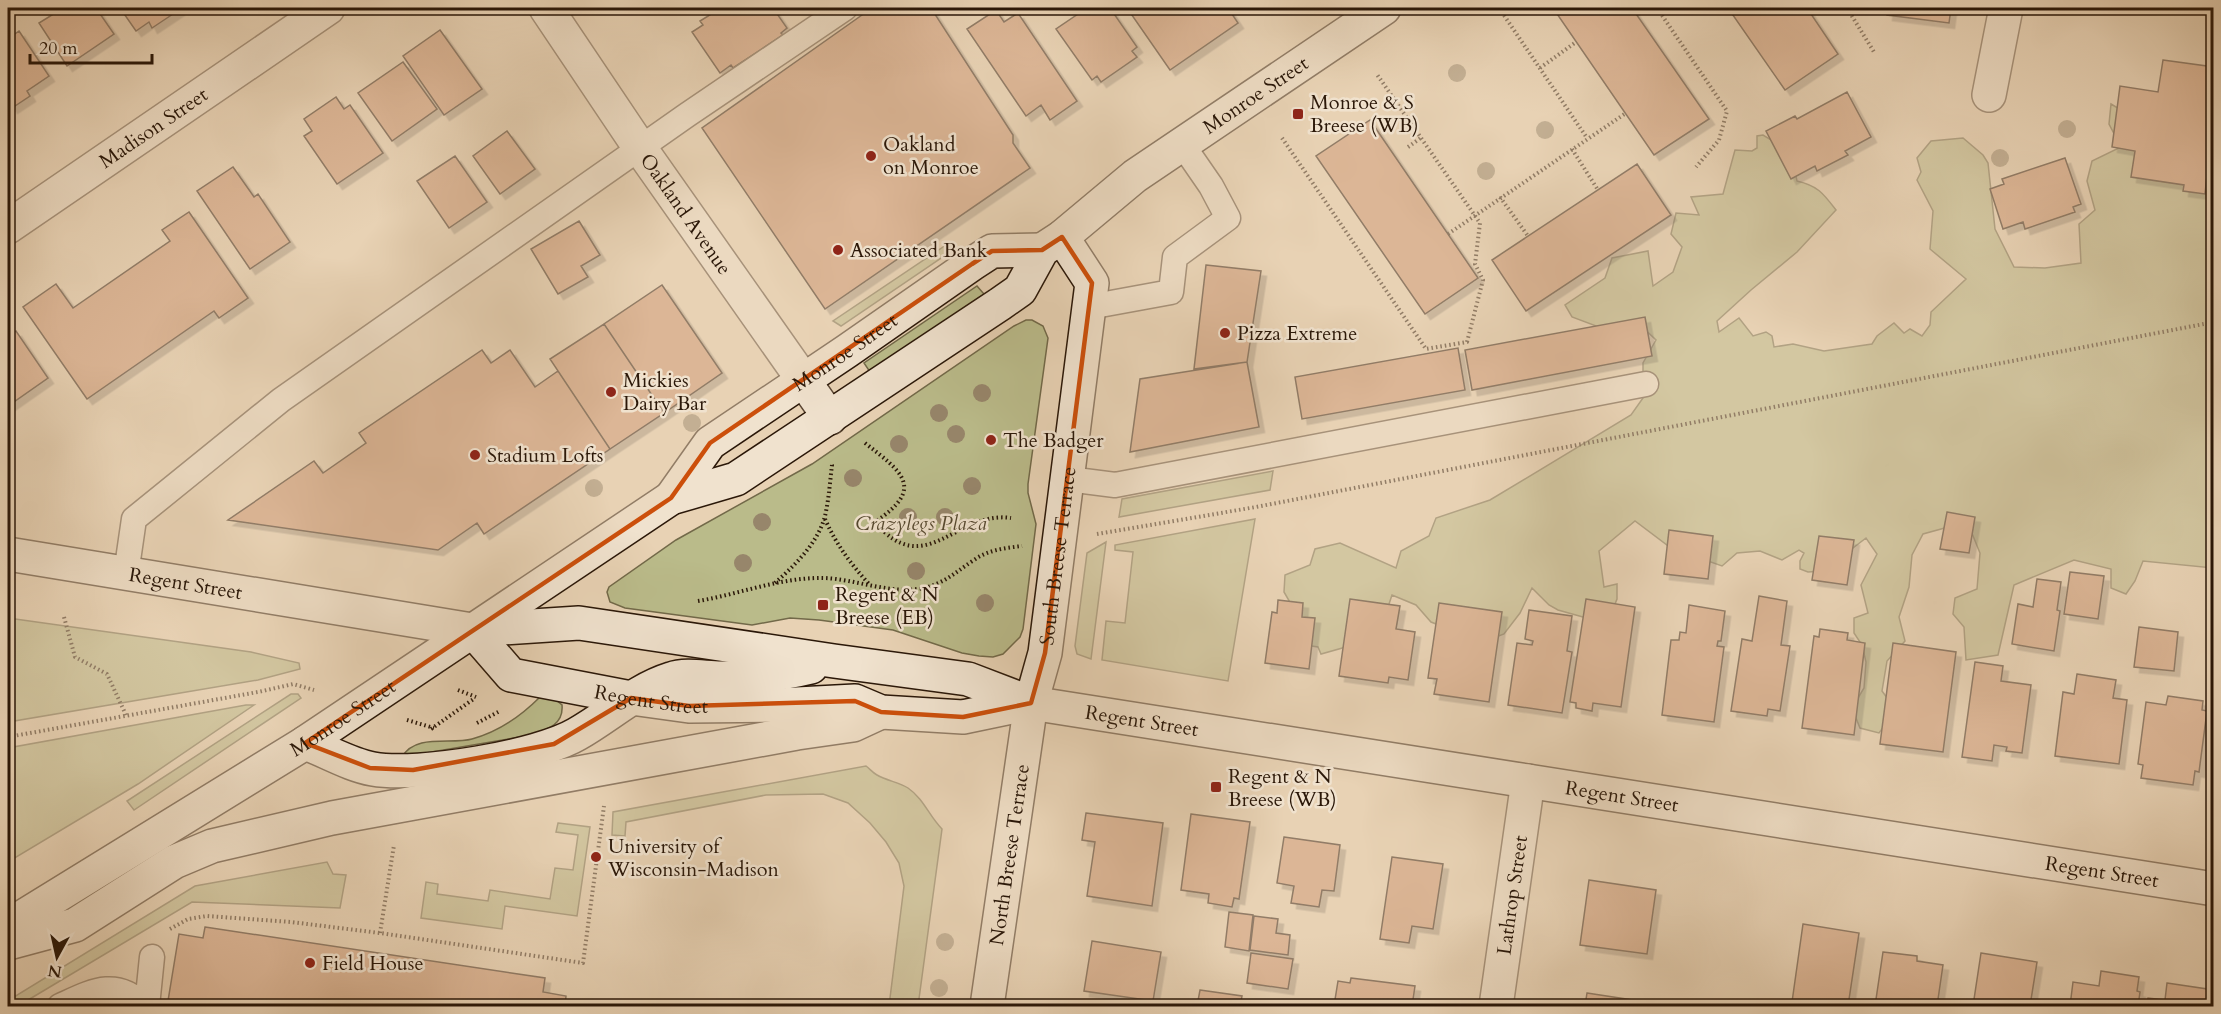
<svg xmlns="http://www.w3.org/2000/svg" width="2221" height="1014" viewBox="0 0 2221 1014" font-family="Cardo,serif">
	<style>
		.green { fill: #babb8a; stroke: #726949; stroke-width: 1.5 }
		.building { fill: #cf9672; stroke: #2a1708; stroke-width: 1.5; filter: url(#shadow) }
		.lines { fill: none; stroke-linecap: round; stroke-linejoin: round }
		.lane-casing { stroke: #5a4633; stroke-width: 27 }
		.street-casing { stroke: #5a4633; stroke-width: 36 }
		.secondary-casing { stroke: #2a1708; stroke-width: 36 }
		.path { stroke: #2a1708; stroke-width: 4; stroke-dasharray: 1.5 3; stroke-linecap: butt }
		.lane { stroke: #f0e2ce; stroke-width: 24 }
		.street { stroke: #f0e2ce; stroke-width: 33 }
		.secondary { stroke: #f0e2ce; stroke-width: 33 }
		.tree { fill: #97866b }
		.marked { fill: none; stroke: #cc4f0b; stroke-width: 4.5; stroke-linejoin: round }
		.poi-dot { fill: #8f2418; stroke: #f0e2ce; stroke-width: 2 }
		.labels { text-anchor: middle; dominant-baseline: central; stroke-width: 5; stroke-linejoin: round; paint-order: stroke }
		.street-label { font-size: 20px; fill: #2a1708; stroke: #f0e2ce }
		.poi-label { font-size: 20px; fill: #2a1708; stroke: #f0e2ce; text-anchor: start }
		.park-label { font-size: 20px; font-style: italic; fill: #55482f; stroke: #f0e2ce }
	</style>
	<defs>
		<filter id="shadow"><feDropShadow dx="5.5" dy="5.5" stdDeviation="0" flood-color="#0004"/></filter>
	</defs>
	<rect width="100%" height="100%" fill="#e8d2b4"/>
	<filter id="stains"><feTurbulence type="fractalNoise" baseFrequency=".00333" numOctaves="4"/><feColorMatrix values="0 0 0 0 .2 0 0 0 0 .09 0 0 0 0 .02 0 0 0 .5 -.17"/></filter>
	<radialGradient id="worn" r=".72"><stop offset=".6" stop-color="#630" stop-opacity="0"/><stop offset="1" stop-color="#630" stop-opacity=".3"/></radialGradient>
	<path class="green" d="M2111,104l10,6 92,8v450l-70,-7 -8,20 -9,13 -15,-6v-19l-37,-9 -60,25 -16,70 -32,5 -2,-33 -11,-13 2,-16 22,-9 3,-36 -11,-27h-17l-29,8 -11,21 -3,32 -10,30 6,24 -18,20 -5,30 14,19 -17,23 -19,-5 -8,-20 12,-20 2,-26 -4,-17 -8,-12v-15l14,-5 -7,-28 16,-31 -11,-16 -43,33 -15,1 -8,-3v-8l4,-8 -5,-3 -17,10 -22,-9 -23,2 -15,13 -51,-18 -36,-27 -36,30 5,36 13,-3v15l-7,17 -20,3 -32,-9 -9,-5 -17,-17 -12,25 -16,21 -26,10 -16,-10 -31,-12 -15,-17 -24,-10 -8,24 -24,24 -39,11 -3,-7 -20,-3 -7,-40 -7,-12 1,-17 25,-10 5,-16 25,-6 56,25 5,-17 28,-15 7,-18 54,-18 141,-85 12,-17v-35l13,-23 -18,-17 -26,9 -40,-15 -7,-12 40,-27 7,-20 36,-7 5,35 20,-14 9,-25 -11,-13 5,-21 23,2 -8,-18 32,-3 12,-44 17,1 5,-3v-12l6,-1 10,6 20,21 4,19c21,5 26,12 39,29l-39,42 -46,38 -34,31 2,11 20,-14 14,18 13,-4 6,4 2,11 19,-3 31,7 48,-7 5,-8 17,-13 10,10 6,-4 12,7 8,-11 1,-13 35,-33 -36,-30 3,-38 -16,-31 4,-8 -4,-14 14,-17 32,-3 20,17 5,8 7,66 19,38 31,1 36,-5 -2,-39 16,-14 -8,-29 5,-20 29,-14 -12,-23z
		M949,243l4,7 -112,76 -8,-5z
		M977,286l7,8 -114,78 -6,-9z
		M1026,320h6l11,6 5,12 -20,146v9l8,31 -13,105 -3,8 -17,17 -10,3 -14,-1 -17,-3 -69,-23 -74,-10 -29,-2 -38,7 -127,-17 -15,-6 -3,-10 2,-5 67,-47 136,-76 202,-138z
		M1273,471l-3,19 -151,27 3,-18z
		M1255,519l-27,162 -126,-21 4,-39 19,2 8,-71 -18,-2v-5z
		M1106,542l-15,117 -14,-5 -2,-8 12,-93z
		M8,618l243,34 48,11 1,6 -42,11 -250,42z
		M291,694h7l3,4 -167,112 -7,-9z
		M540,697l16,3 6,5c2,22 -18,25 -36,31l-124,21c14,-24 49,-12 70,-18 26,-7 49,-23 68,-42z
		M246,705h8l-116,79 -130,78v-114z
		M866,766c4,3 7,7 11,9 10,6 22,7 31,13 16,11 21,28 34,41l-24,177h-29l15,-120 -5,-23 -13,-21 -16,-19 -22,-20 -25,-9 -57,1 -140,27 -1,14 -13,-1 1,-23z
		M558,823l32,4 -13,89 -72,-10 -3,23 -81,-11 5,-36 12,2 -1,10 51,7 2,-11 60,9 5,-31 18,2 5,-35 -22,-3z
		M327,862l6,12 13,1 -6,33 -148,-6 -174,104 -9,-6 186,-114z"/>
	<path class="building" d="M47,8h49l18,26 -47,32 -28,-43 13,-8z
		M120,8h57l2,2 -27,18 -3,-6 -13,9z
		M721,8h52l14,20 -6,5 2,2 -50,33 -2,-3 -11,8 -28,-41 11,-7 -3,-4z
		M872,8h59l82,127v8l17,25 -205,141 -123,-181z
		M1087,8h23l27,39 -5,4 5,6 -36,25 -4,-6 -5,4 -36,-51z
		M1127,8h101l10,15 -68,47z
		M1553,8h79l77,111 -55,36z
		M1728,8h79l31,46 -53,36z
		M1888,8h63l-2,15 -62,-8z
		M996,10l8,12 14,-9 59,88 -27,19 -9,-15 -15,11 -59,-87z
		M440,30l42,59 -38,26 -41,-59z
		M19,31l30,45 -22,15 3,5 -18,12 -4,-8v-61z
		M2163,60l51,7v109l-7,-1 -2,19 -22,-3 1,-6 -53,-8 4,-26 -23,-4 8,-61 38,6z
		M403,62l34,47 -45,32 -34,-48z
		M1847,92l24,45 -26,14 3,4 -31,16 -2,-5 -24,13 -25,-48 29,-15 2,3z
		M336,97l8,12 6,-4 33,48 -46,31 -33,-48 8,-5 -8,-12z
		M1370,120l108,158 -53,36 -109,-158z
		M507,131l28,38 -35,25 -27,-38z
		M455,156l32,46 -38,26 -32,-47z
		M2065,158l16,46 -8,3 2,5 -50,17 -2,-7 -20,7 -13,-40 14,-5 -2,-5z
		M1637,164l34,51 -145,96 -34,-51z
		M233,167l21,30 4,-3 32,48 -40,27 -53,-78z
		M189,212l59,86 -29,20 -5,-7 -127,88 -64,-92 33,-23 17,24 97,-67 -8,-11z
		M579,221l21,34 -19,11 7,11 -30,17 -27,-45z
		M1206,265l55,6 -14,91 -53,7z
		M662,285l60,88 -58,40 -60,-89z
		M1645,317l7,39 -180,34 -7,-40z
		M604,324l60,89 -54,36 -60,-90z
		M8,331l2,4 6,-4 32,47 -40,28z
		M1458,348l7,42 -163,29 -7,-42z
		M482,350l9,13 19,-13 25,37 23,-16 52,78 -126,85 -7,-11 -39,27 -210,-30 86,-59 9,12 43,-30 -7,-10z
		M1247,362l12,65 -129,25 10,-73z
		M1947,512l28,5 -6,36 -29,-4z
		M1669,530l44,6 -5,43 -44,-5z
		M1819,536l35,4 -7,45 -35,-5z
		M2070,572l34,4 -6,43 -34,-5z
		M2037,579l24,3 -4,28 3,1 -6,40 -42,-7 6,-40 15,3z
		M1759,596l28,5 -6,44 9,1 -10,65 -12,-2 -1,7 -36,-5 11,-72 10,2z
		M1350,599l50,7 -4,23 19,3 -7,48 -19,-3 -1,6 -49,-7z
		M1586,599l49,8 -14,100 -28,-4 -1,8 -16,-3v-5l-6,-1z
		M1278,600l25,3 -1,14 13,1 -6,51 -44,-6 7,-51 5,1z
		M1439,603l63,9 -13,90 -55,-8 3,-15 -9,-1z
		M1689,605l36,6 -4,30h-3l-1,5 7,1 -10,75 -52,-7 9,-75h8l1,-8 6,1z
		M1529,610l43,6 -5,35 5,1 -10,61 -54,-8 9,-62 15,2 1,-4 -8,-2z
		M2139,627l39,5 -4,39 -40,-4z
		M1820,629l28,4 -1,7 18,3 -11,92 -52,-7 12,-92 5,1z
		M1893,643l63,9 -13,100 -63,-8z
		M1975,662l28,4 -2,15 30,4 -9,68 -16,-2 1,-4 -13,-2 -2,16 -30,-4z
		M2077,674l39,6 -3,18 14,2 -8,64 -64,-8 8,-64 11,2z
		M2168,696l35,5 -1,9 5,1 -8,61 -4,-1 -2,14 -52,-7 2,-13 -5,-1 8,-62 20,3z
		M1086,813l77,10 -11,83 -65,-10 8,-54 -13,-2z
		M1191,814l59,8 -11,77 -5,-1 -2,9 -24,-4 1,-9 -28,-4z
		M1284,837l56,8 -6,46 -12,-1 -3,17 -28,-4 3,-17 -17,-3z
		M1392,857l51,7 -10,65 -21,-3 -3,17 -29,-4z
		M1589,880l67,10 -9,64 -67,-9z
		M1229,912l24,3 -4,36 -24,-4z
		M1254,916l24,3 -2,14 14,2 -2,20 -38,-5z
		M1803,924l56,9 -11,73h-24l-32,-4z
		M205,927l340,51 -2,14 23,4 -1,10h-388l1,-3 -10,-2 11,-67 24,4z
		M1092,941l69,11 -8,49 -69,-10z
		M1883,952l34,4v5l26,4 -6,41h-62z
		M1251,953l42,6 -5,30 -41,-6z
		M1981,953l56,9 -7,44h-57z
		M2101,971l38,6 -2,14 3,1 -2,14h-68l3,-24 26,4z
		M1351,978l64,8 -3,20h-78l4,-25 12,2z
		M2167,983l47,7v16h-68l2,-8 17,2z
		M1200,990l42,6 -2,10h-43z
		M1587,993l65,10v3h-67z"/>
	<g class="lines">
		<defs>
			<path id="lane" d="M1089,307l82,-15 4,-35 53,-39 -17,-32 -29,-42
				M1068,479l47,6 531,-101
				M126,574l8,-55 147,-119 406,-285 158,-107
				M60,1006c31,-14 56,-29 84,0
				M147,1006l5,-49"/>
			<g id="street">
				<path id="s1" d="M546,8l94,140 190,270"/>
				<path d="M1989,95l17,-87"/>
				<path id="s2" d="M8,227l320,-219"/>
				<path id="s3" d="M1496,1006l32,-225"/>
			</g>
			<g id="secondary">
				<path id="s4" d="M671,498l39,-55 137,-92 125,-87 20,-13 50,-1"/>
				<path id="s5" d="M8,554l464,76 107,-7 255,38 134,18 63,24 1183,186"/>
				<path id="s6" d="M472,630l39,45 120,23 58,8 89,-1 77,-4 26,11 82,5 68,-14"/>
				<path d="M305,743c22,8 45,22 68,26 45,8 165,-12 204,-35 32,-18 59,-44 94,-55 17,-6 37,0 54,-1 30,-1 57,-4 86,-11"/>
				<path id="s7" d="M8,926l297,-183 366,-245 65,-19 264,-175 20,-14 22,-40 20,-13 73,-61 249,-168"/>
				<path d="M8,943l67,-18 99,-63 38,-16 120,-28 465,-85 56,-8 28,-13"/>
				<path id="s8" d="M987,1006l44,-303 14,-50 47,-370 -30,-46"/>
			</g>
		</defs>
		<use href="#lane" class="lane-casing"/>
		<use href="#street" class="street-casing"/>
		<use href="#secondary" class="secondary-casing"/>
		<path class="path" d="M1499,8l88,130
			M1657,8l70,103 -8,29 -23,27
			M1847,8l27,44
			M1808,10l4,-2
			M1540,68l36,-26
			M1282,138l144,211 41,-7 16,-62 -8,-16 5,-41 -104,-150
			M1408,147l14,-10
			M1572,149l26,41
			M1500,197l28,39
			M1448,234l178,-121
			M865,443c37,29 61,45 10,79 50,60 81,-12 136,-4
			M825,519c11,25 25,44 44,65
			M1097,534l159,-27 958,-185
			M775,583c20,-18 43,-40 50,-67 4,-17 5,-35 7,-51l-1,-3
			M698,601c42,-7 83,-24 126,-23 32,1 67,17 99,10 21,-4 34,-17 51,-28 14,-10 31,-12 48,-14
			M64,617l11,40 32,17 19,41
			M458,690l18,7
			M407,720l27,8
			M477,723l23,-12
			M431,729l44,-31
			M8,737l250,-45 35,-8 21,6
			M170,929l18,-10 19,-3 84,6 89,11 203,30 21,-157
			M380,933l14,-88"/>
		<use href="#lane" class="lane"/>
		<use href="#street" class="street"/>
		<use href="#secondary" class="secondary"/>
	</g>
	<g class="tree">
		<circle cx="1457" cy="73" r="9"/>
		<circle cx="2067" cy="129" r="9"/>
		<circle cx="1545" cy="130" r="9"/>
		<circle cx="2000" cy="158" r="9"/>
		<circle cx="1486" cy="171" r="9"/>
		<circle cx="982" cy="393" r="9"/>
		<circle cx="939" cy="413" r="9"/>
		<circle cx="692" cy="423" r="9"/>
		<circle cx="956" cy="434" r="9"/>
		<circle cx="899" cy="444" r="9"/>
		<circle cx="853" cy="478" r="9"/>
		<circle cx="972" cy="486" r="9"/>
		<circle cx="594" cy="488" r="9"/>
		<circle cx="908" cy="517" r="9"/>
		<circle cx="945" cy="517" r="9"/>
		<circle cx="762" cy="522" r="9"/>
		<circle cx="743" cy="563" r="9"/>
		<circle cx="916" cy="571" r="9"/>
		<circle cx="985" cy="603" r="9"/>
		<circle cx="945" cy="942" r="9"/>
		<circle cx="939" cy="988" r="9"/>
	</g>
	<path d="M0 0H2221V1014H0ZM1062,237l30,46 -47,370 -14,50 -68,14 -82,-5 -26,-11 -166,5 -58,-8 -77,46 -141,26 -43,-2 -65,-25 366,-245 39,-55 262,-179 20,-13 50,-1z" fill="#e8d2b4" fill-opacity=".55" fill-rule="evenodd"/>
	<path class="marked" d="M1062,237l30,46 -47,370 -14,50 -68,14 -82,-5 -26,-11 -166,5 -58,-8 -77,46 -141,26 -43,-2 -65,-25 366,-245 39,-55 262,-179 20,-13 50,-1z"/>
	<g class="poi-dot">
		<rect x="1292" y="108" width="12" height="12" rx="3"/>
		<circle cx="871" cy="156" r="6"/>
		<circle cx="838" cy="250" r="6"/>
		<circle cx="1225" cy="333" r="6"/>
		<circle cx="611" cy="392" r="6"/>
		<circle cx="991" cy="440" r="6"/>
		<circle cx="475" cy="455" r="6"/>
		<rect x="817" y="599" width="12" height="12" rx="3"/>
		<rect x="1210" y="781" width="12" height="12" rx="3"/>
		<circle cx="596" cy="857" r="6"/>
		<circle cx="310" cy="963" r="6"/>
	</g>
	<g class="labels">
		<g class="street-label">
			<text stroke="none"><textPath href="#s7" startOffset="1508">Monroe Street</textPath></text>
			<text stroke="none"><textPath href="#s2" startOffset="176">Madison Street</textPath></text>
			<text stroke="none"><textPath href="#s1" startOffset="249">Oakland Avenue</textPath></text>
			<text stroke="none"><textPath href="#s4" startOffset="230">Monroe Street</textPath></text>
			<text stroke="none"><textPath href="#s8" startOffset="456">South Breese Terrace</textPath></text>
			<text stroke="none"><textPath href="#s5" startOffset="180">Regent Street</textPath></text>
			<text stroke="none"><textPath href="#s6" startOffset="202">Regent Street</textPath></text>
			<text stroke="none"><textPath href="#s7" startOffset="394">Monroe Street</textPath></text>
			<text stroke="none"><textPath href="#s5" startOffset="1150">Regent Street</textPath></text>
			<text stroke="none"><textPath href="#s5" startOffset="1636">Regent Street</textPath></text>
			<text stroke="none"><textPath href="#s8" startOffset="153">North Breese Terrace</textPath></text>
			<text stroke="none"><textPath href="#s5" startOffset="2122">Regent Street</textPath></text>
			<text stroke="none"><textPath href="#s3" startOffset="112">Lathrop Street</textPath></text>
		</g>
		<g class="poi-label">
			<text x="1310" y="102">Monroe &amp; S<tspan x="1310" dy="23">Breese (WB)</tspan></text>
			<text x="883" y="144">Oakland<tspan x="883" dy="23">on Monroe</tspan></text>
			<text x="850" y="250">Associated Bank</text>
			<text x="1237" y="333">Pizza Extreme</text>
			<text x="623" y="380">Mickies<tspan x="623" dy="23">Dairy Bar</tspan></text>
			<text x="1003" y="440">The Badger</text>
			<text x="487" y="455">Stadium Lofts</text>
			<text x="835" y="594">Regent &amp; N<tspan x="835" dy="23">Breese (EB)</tspan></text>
			<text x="1228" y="776">Regent &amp; N<tspan x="1228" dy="23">Breese (WB)</tspan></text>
			<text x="608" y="846">University of<tspan x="608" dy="23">Wisconsin-Madison</tspan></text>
			<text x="322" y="963">Field House</text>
		</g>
		<g class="park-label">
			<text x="921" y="523">Crazylegs Plaza</text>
		</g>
	</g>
	<rect width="2221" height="1014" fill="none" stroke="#e8d2b4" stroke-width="30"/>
	<rect x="9" y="9" width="2203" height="996" fill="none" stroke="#2a1708" stroke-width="3"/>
	<rect x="15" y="15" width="2191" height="984" fill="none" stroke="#2a1708" stroke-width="1.5"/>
	<g transform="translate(57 957) rotate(188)" stroke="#f0e2ce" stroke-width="4.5" paint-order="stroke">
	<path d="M0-4.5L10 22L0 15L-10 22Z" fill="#2a1708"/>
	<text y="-9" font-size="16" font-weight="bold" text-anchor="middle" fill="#2a1708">N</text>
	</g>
	<path d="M30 54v9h122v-9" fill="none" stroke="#2a1708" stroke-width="3"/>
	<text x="39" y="54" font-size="18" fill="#2a1708" stroke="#f0e2ce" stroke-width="4.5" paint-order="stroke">20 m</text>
	<rect width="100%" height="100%" filter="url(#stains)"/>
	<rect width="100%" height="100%" fill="url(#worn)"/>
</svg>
